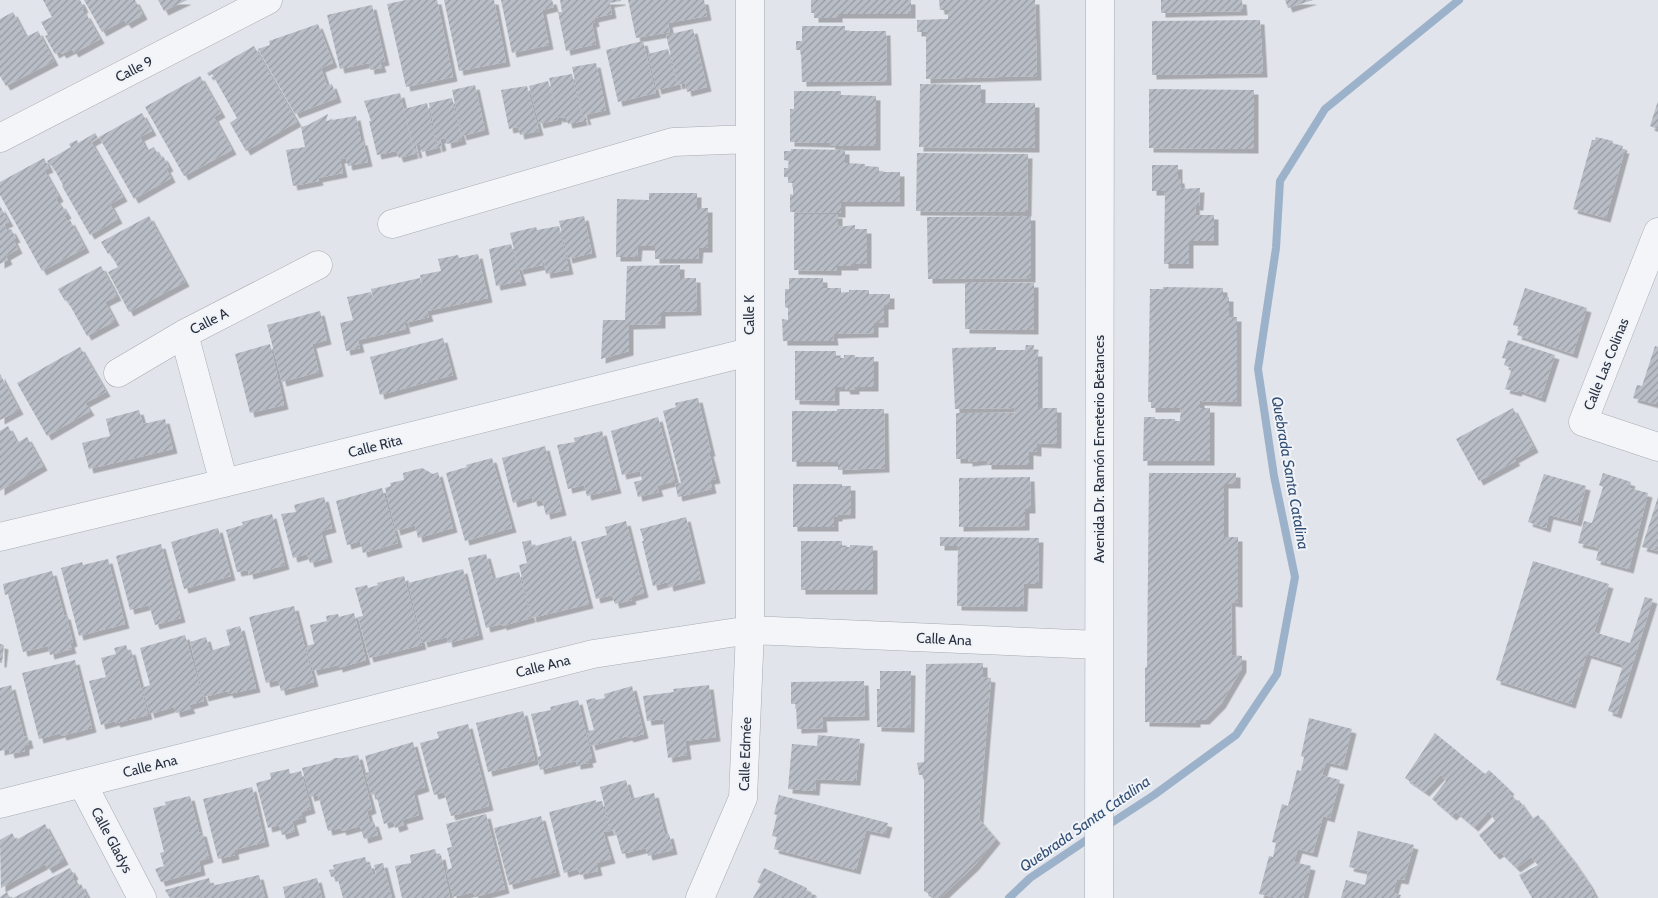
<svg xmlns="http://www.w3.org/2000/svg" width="1658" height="898" viewBox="0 0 1658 898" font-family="Cabin,sans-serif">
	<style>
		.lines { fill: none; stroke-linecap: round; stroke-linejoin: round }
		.stream { stroke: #9cb1ca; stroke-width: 8 }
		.building { fill: url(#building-hatch); filter: url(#shadow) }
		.minor-casing { stroke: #a6abb4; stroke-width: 29 }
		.minor { stroke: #f4f5f8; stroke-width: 28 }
		.labels { text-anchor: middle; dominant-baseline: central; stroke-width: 4; stroke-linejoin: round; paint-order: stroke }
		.street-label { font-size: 14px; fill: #293141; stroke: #f0f3f7 }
		.water-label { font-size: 15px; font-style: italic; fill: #334f75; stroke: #f0f3f7 }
	</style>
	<defs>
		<pattern id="building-hatch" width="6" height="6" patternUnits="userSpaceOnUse" patternTransform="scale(1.25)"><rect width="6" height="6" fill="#b8bdc6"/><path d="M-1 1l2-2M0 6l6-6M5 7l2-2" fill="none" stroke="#969aa2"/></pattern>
		<filter id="shadow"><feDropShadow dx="4.5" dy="4.5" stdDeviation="0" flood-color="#0004"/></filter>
	</defs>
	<rect width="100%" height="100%" fill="#e1e4ea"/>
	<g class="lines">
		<path class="stream" d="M1105,827l49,-32 82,-60 41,-61 18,-97 -21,-101 -16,-107 18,-121 4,-67 45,-72 134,-109
			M1009,898l21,-20 64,-43"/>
	</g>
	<path class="building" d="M43,0h37l4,8 -2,1 2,5h2l14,25 -26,14 -2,-4 -10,5 -2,-3 -5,3 -10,-18 3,-1 -7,-13 11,-5z
		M84,0h51l8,15 -16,9 -3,-4 -22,12z
		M158,0h29l-23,11z
		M406,0h31l16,77 -47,10 -19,-83z
		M444,0h50l12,62 -47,9z
		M501,0h51l2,7 -12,3 7,35 -37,8z
		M560,0h61v1l-11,2 2,11 -18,4 1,4 -3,1 4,21 -30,7 -8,-39h4z
		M628,0h76l3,16 -39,7 2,9 -34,6z
		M811,0h100v14h-73v4h-24v-5h-3z
		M939,0h96l2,76 -111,3v-47h-9v-12l31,-1v-9h-8z
		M1161,0h81l1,11 -82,2z
		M1285,0h28l-25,8z
		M372,5l13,56 -5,1 2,6 -12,2 -1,-7 -29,6 -13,-54z
		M13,12l13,25 12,-6 16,30 -48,25 -6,-10v-57z
		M1260,20l3,53 -111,2v-54z
		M318,24l15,39 -12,5 6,18 5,-2 5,14 -42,16 -37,-65 12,-4 -1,-4z
		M802,26h43v5h41l1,50 -85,1 -1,-32h-5v-9h6z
		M693,29l14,58 -20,5 -2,-9 -7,2 -12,-50z
		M643,41l13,52 -38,9 -12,-52z
		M254,46l43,76 -51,29 -16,-28 7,-5 -25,-44 -3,2 -2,-3z
		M668,49l9,36 -20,5 -9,-36z
		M596,63l10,47 -21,5 2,5 -3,1 -12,-54z
		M572,74l11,47 -15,3 -2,-7 -7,1 -1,-2 -1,4 -18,4 -10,-38 19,-5 8,28 -7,-31z
		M200,76l21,37 -7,4 18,33 -48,26 -39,-69z
		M920,84l61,1v18h54v45l-116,-1z
		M475,85l10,45 -23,6 -10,-46z
		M527,86l12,45 -19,4 -2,-8 -9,2 -8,-39z
		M1149,89l105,1v59l-105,-1z
		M794,91h47v4l35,1v50h-46l1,-3 -41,-1v-33h4z
		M400,93l14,61 -15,4 -3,-7 -19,4 -8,-34h2l-7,-20z
		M452,98l10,42 -15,4 -1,-6 -6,1 2,7 -4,2 -9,-45z
		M1658,101v28l-8,-3z
		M427,103l10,45 -15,4 -2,-8 -4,2 2,7 -3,1 -11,-45z
		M142,113l10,18 -12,6 7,14 7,-4 6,11 3,-2 6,11 -3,1 5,10 -37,21 -35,-62z
		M328,114l-2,7 30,-5 5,25h2l5,21 -20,4 -2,-8 -6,1 3,14 -25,5 1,3 -26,5 -7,-36 19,-3 -4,-20 7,-2z
		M95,133l3,5 -7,4 32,55 -13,7 8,15 -28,16 -28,-49 1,-1 -11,-20 -2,1 -3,-5 24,-14 -2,-3 8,-4 1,3z
		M1596,137l17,4 -1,2 11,3 -1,3h3l-19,69 -33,-9 19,-69h3z
		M791,149l54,1v13l20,1v2l14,1v5h21v30h-59v11l-51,-1v-18l3,1v-12h-5v-6h-4v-9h4l1,-7 -5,-1v-9h7z
		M917,153l111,1 -1,58 -111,-1z
		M44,158l5,10 -5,2 15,27 -3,2 3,6 2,-1 6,10 -3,2 4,6 2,-2 15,28 -43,23 -42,-76v-13z
		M1152,165h26v14h2l1,10 19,-1 -1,18h-4l1,9h18v26h-25v23h-25l1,-73h-13z
		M649,193h48v15h11v40h-9l-1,11h-43v-13h-17l-1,11h-21l1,-58 32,1z
		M0,206l9,16 -5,2 3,7 4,-2 5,9 -3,1 5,10 -12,7 2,4 -8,4z
		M794,214h44v13l17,-2v4h12v35h-13v2h-17v5l-43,-1z
		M149,216l36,66 -56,30 -21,-40 10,-5 -8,-14 -2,1 -7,-12z
		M584,216l8,37 -24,6 -9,-38z
		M1031,216v62l-103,1 -1,-62z
		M559,226l10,44 -23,4 -4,-22 1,13 -24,5 -9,-37 26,-6 1,3z
		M511,244l11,37 -26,5 -7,-37z
		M478,254l10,44 -61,13 2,6 -24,6 -4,-15 5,21 -48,11 2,8 -14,3 -6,-28 13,-3 -6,-23 24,-5 4,15 -4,-18 49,-11 3,12 -3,-15 21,-4 -3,-12 20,-4 1,3z
		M680,265v13h16l1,33 -36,1v12l-32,1v26l-28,8 2,-39h22l2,-54z
		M101,266l16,30 -12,6 10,19 -28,15 -20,-36 -2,1 -7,-12z
		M789,278h34v10h18v5l8,-1v-2h20v4h21v11h-6v18h-10v10l-41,1 1,7h-51l-1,-22 6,1v-12l-3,-1v-18h4z
		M965,282l69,1v47l-69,-1z
		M1163,287l60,1v9h6v20h8v85l-37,-1v7h10v53h-67l1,-44h11v2h20v2h5l1,-13h-30v-6h-3l2,-113h13z
		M1525,288l62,20 -14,46 -56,-19 3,-8 -7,-2z
		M320,311l7,29 -15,4 7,28 -37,10 -15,-57z
		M443,338l10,37 -73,20 -10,-38z
		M1508,340l47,15 -14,43 -23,-8 -1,2 -12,-3 7,-21 -8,-3 2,-6 -4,-1z
		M270,344l14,61 -34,8 -15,-59z
		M1026,345h8l-1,7h5v56h19v36l-20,-1v9l-8,-1v14h-42v-5l-19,2v-3h-12v-46h59l-1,-5 -59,1 -3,-61 44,-1v3h29z
		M1655,346l3,1v53l-3,4 -22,-6 4,-13 5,1z
		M80,347l26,45 -21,11 5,8 -43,25 -30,-53z
		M795,351h41v7h8v-3h11v2h19v30h-19v3h-9l-1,-3h-10v14l-40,-1z
		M0,374l19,36 -19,10z
		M698,398l13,54h-2l7,27 -6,1 2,9 -34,8 -3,-13 6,-1 -18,-72 13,-4 -1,-4z
		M1513,408l21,40 -20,11 2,2 -37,20 -23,-42z
		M837,409h47l1,59 -47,2v-8h-46v-51h45z
		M139,410l4,14 22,-5 8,30 -84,20 -7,-26 28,-7 -4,-17z
		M658,417l17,64 -18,5 2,6 -21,5 -4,-15 8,-2 -2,-9 -18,4 -11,-44z
		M8,426l9,17 10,-6 16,29 -43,25v-60z
		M602,431l15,58 -30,7 -3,-11 -16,4 -11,-44 18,-3 -1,-4z
		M545,446l17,65 -16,4 -4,-15 -9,2 -1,-5 -19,6 -11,-45z
		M492,458l20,70 -47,13 -19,-68 21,-6 -1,-2z
		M422,468l11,6 5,-2 15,56 -35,10 -3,-13 -19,6 -11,-43 6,-2 -1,-3 14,-3 -1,-7z
		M1149,473h87v11h-12v53h14v66l-7,-1 1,53 10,1v12l-21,36 -16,16h-9v3l-51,-1v-54l2,-1z
		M1603,473l28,9 -2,6 19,5 -19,76 -33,-9 3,-12 -21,-5 6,-22 8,2 11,-36 -4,-2z
		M1544,474l42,12 -9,36 -28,-7 -3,13 -18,-6z
		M1030,477l1,32h-6v17l-66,1v-49z
		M793,484h49v2h9v28l-13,1v2h-4v10h-41z
		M382,488l16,55 -35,10 -3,-12 -13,4 -11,-44z
		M324,497l8,31 -11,3 7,27 -18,5 -3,-9 -14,4 -12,-44 15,-2 -2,-7z
		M1658,497v54l-16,-4z
		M272,514l13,51 -36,10 -1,-5 -11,2 -11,-42 17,-5 -1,-3z
		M686,517l15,62 -32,8 -1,-5 -15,4 -11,-45h2l-4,-12z
		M626,521l18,72 -13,4 1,3 -17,4 -3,-9 -16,4 -15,-57 26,-7 -2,-8z
		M218,528l13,48 -47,13 -13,-47z
		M571,536l18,68 -57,14 -13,-53 8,-2 -5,-21 9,-2 1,7z
		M940,537l99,1 -1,46h-14l-1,23 -66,-1 1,-60h-18z
		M801,541h41v6h8v-2l23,1v44h-72z
		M161,544l20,74 -26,7 -6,-20 -19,5 -14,-54z
		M486,554l7,25 26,-7 12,46 -29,8v-2l-16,4 -18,-70z
		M108,559l17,65 -46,12 -18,-68 21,-6 1,3z
		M1533,561l76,23 -15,48 36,11 15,-46 8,2 -36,115 -9,-3 15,-46 -36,-11 -16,50 -75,-24z
		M463,569l16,66 -31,8 -1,-6 -24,6 -15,-60z
		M52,571l12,44h2l7,27 -3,1 2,6 -22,6 -2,-9 -25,6 -15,-58 -3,1 -2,-11z
		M404,576l18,69 -53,13 -11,-41 5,-1 -8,-28 12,-3 1,3 10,-3 -1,-2z
		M294,606l20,76 -33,9 -3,-11 -12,3 -17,-66z
		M354,613l12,47 -28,8v-3l-25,6 -7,-25 8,-2 -4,-19 17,-4 -1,-5 12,-2 1,3z
		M240,626l16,62 -27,6 -1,-3 -24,6 -14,-55 16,-5 4,14 20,-6 -4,-15z
		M185,635l19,66 -15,4 2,4 -15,4 -2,-6 -24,7 -8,-26 8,-3 -10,-37z
		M0,644l4,1 -2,18h-2z
		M126,645l2,6 3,-1 17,65 -32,8 -1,-2 -14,4 -12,-44 17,-4 -5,-19 15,-4 -2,-6z
		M75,660l17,68 -30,8 -1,-3 -22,6 -17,-66z
		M983,663v14l8,1 -12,141 17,20 -22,27 -34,32h-4l-12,-7v-116h-5l-2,-12 7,-1 2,-98z
		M880,671h31l-1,57 -33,-1v-38h3z
		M864,681l1,35 -43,1 1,11 -26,1 -1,-25h-5v-22z
		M11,685l13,51h3l2,8 -4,1v6l-15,3 -1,-5 -9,2v-63z
		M709,685l7,52 -31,4 2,14 -19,3 -5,-39 -16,2 -4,-25 31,-4 -1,-3z
		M632,686l12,48 -15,4 -1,-2 -37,10 -4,-15 7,-1 -8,-30 9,-2 1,2 9,-2 -1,-4z
		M578,700l14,58 -4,1 1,4 -13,2v-4l-36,9 -3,-13 4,-1 -10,-42 20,-4 -1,-3z
		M523,711l12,49 -47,12 -12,-49z
		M1309,718l43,11 -9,37 -17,-4 -4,13 18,5 -10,38 -7,-2 -10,37 -15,-4 -2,6 -2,7 17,4 -8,32h-26l-18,-4 10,-38 4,1 3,-14 -4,-1 10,-38 6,2 9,-36 4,1 3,-14 -3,-1z
		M468,724l21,82 -38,10 -7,-24 -10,3 -14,-52 19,-5 -2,-6z
		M1435,733l50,41 4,-4 21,20 -2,2 9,9 2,-1 13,19 6,-4 34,44 17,25 7,14h-64l-13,-23 19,-10 -7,-8 -15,11 -16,-16 -5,3 -16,-20 16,-14 -6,-10 -15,16 -18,-15 -4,4 -20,-17 14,-18 -5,-6 -16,17 -20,-14z
		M818,735l42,4 -4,42 -40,-2 -1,12 -27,-2 4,-45 25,2z
		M413,742l12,45 -12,4 6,24 -17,5 2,5 -9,3 -2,-7 -9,3 -8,-30 -5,1 -6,-22 4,-1 -4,-16z
		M358,755l14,54 -5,2 3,12 4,-1 4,13 -14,4 -4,-13 -18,5 -1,-3 -13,3 -10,-36 -8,2 -8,-29 28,-7 5,-3h8z
		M289,769l1,5 11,-3 10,38 -10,3 1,6 -10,3 3,10 -13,4 -3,-10 -11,3 -12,-45 15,-4 -1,-6z
		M626,780l5,19 23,-6 11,42 4,-1 4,16 -25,6 -2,-8 -24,6 -7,-24 -4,1 -11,-44z
		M252,787l13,55 -31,8 1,5 -17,4 -15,-60z
		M779,795l109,28 -3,11 -19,-4 -10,40 -82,-21 3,-12 -5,-1 5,-21 -3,-1z
		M190,796l9,36h3l7,26 -10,3 2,10 -40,11 -6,-13 9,-3 -4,-13 4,-1 -11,-44 13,-3 -1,-3z
		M596,800v2l6,-1 8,30 -7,1 8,27 -15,4 2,8 -18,4 -2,-6 -14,4 -15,-61z
		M486,814l19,75 -30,8 -2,-5 -20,5 -7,-27 6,-2 -5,-20 5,-1 -6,-23z
		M541,816l15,56 -47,13 -15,-57z
		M45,824l19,36 -16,9 -3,-5 -44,24 -1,-48 12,-7 4,7z
		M1358,831l56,14 -10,35 -7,-1 -4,14 8,2 -1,3h-59l5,-18 19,5 3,-14 -19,-4z
		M435,849l2,7 4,-1 9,43h-48l-7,-32 16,-3 -1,-8z
		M365,857l2,7h3l3,11 3,-1 -2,-9 9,-2 9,35h-49l-6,-22 -6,1 -2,-7 5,-1 -1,-4z
		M70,868l4,7 -2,1 5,10 4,-2 7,14h-75z
		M764,868l43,20 -1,3 11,5 -1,2h-63l8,-14 -4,-2z
		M259,875l6,23h-63v-1l-32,1 -5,-8 44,-12 2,8z
		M317,878l5,20h-37l-2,-11z
		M7,892l3,6h-10v-1z"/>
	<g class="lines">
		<defs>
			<path id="minor" d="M0,138l268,-138
				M392,224l281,-82 77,-3
				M1658,232l-75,190 75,25
				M184,334l40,149
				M118,373l66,-39 134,-69
				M0,537l224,-54 525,-131
				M82,783l60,115
				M0,804l593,-150 157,-24 349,15
				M700,898l43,-100 7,-168v-630
				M1099,898l1,-898"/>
		</defs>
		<use href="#minor" class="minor-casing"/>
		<use href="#minor" class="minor"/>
	</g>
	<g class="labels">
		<g class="street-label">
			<text transform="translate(134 69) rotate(-27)">Calle 9</text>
			<text transform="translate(749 315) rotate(-90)">Calle K</text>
			<text transform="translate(209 321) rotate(-27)">Calle A</text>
			<text transform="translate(1606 364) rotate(-68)">Calle Las Colinas</text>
			<text transform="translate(375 446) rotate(-14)">Calle Rita</text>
			<text transform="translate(1099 449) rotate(-90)">Avenida Dr. Ramón Emeterio Betances</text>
			<text transform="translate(944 639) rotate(3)">Calle Ana</text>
			<text transform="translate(543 666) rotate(-14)">Calle Ana</text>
			<text transform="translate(745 754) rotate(-88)">Calle Edmée</text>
			<text transform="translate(150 766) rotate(-14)">Calle Ana</text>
			<text transform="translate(112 840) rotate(62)">Calle Gladys</text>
		</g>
		<g class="water-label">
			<text transform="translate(1290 473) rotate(80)">Quebrada Santa Catalina</text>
			<text transform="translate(1085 824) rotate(-35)">Quebrada Santa Catalina</text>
		</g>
	</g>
</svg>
